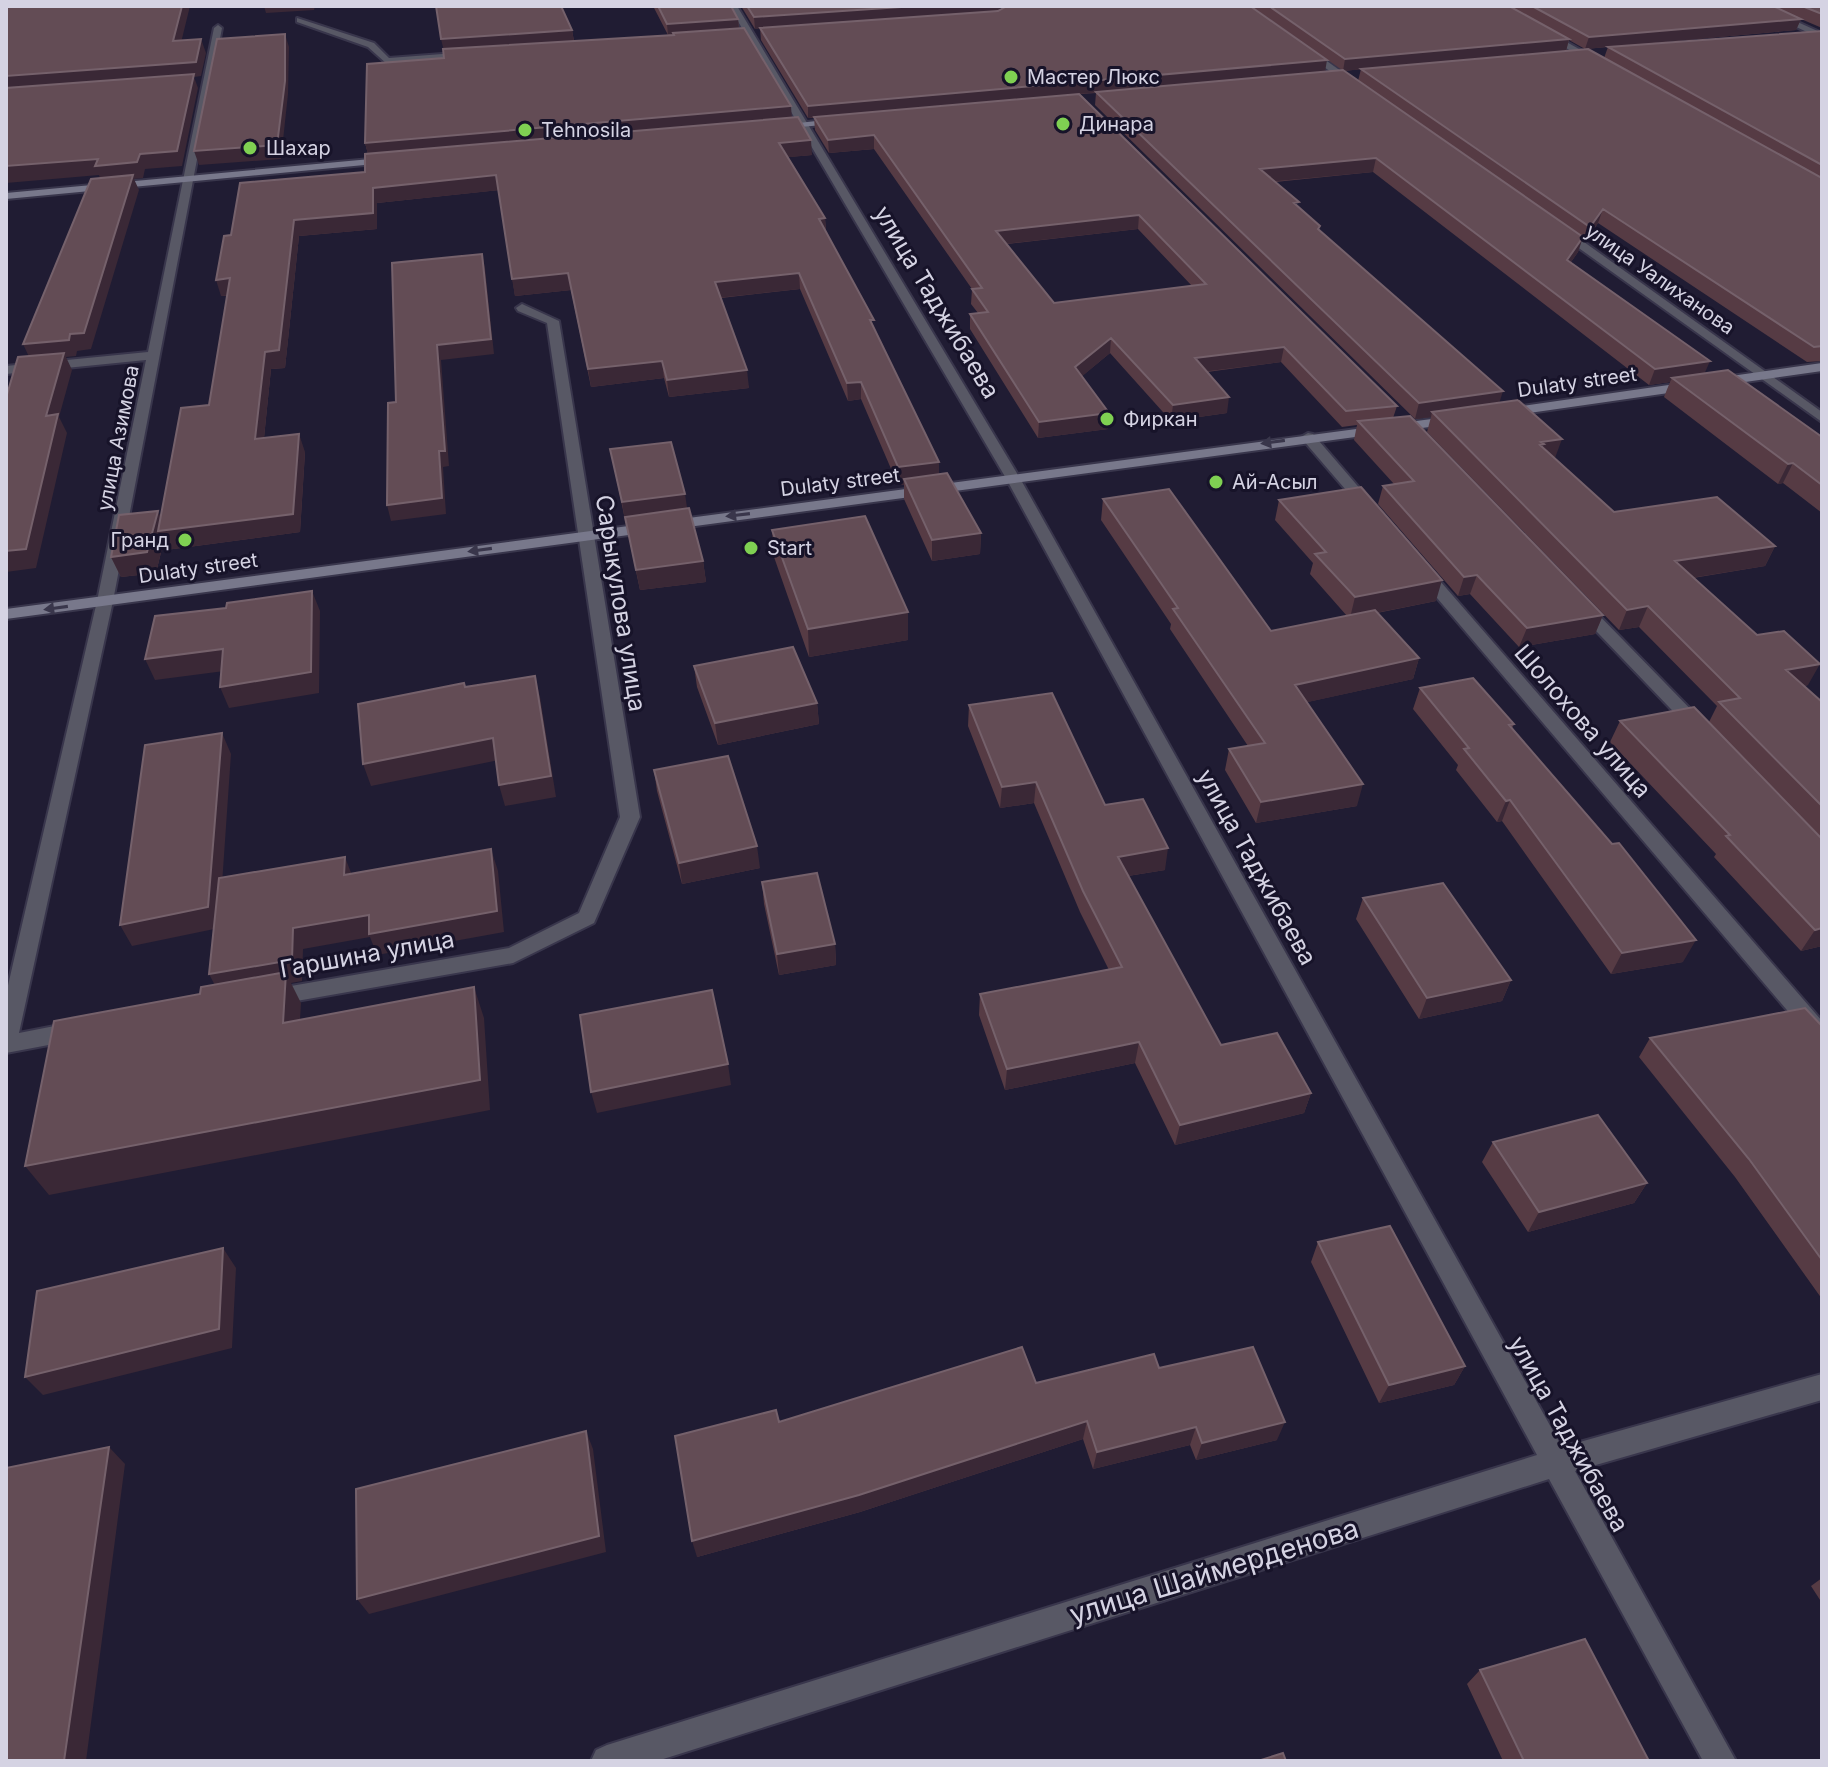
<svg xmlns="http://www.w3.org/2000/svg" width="1828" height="1767" viewBox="0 0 1828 1767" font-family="Inter,sans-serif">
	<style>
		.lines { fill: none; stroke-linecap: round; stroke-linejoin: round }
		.minor-casing { stroke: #39364c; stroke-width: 4 }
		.secondary-casing { stroke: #39364c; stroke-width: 4 }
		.minor { fill: #585865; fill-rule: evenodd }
		.secondary { fill: #78788b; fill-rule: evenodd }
		.wall { fill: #563b44; fill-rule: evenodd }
		.shaded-wall { fill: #3a2836 }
		.building { fill: #634c55; stroke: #75616b; stroke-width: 2; fill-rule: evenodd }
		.oneway { fill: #39364b }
		.poi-dot { fill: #7fd052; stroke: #171329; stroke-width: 3 }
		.labels { text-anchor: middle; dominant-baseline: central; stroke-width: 6; stroke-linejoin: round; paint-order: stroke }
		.far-poi-label { font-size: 20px; fill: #d5d3e3; stroke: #171329; text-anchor: start }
		.far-street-label { font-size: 20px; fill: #d5d3e3; stroke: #171329 }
		.street-label { font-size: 24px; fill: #d5d3e3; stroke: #171329 }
		.near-street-label { font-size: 28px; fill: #d5d3e3; stroke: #171329 }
	</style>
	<rect width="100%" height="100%" fill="#201c33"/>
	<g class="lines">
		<defs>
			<path id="minor" d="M729,6h8l284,474 541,967 260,-73v26l-247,71 161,290h-33l-154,-282 -892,282h-66l5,-11 11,-5 930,-290 -530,-975z
				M1492,6h10l102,57 -8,2z
				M1751,6h11l60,27v6z
				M297,18l77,25 15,15 80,-6 4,3 -86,9 -19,-17 -71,-25z
				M218,25l4,3 -109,573 -94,432 56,-11 8,3 3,6 -3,6 -8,3 -69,13v-59l91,-393 49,-241 -140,14v-8l142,-14 66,-324z
				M1301,47h6l55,39 -8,2 -53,-37z
				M1555,227h8l259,185v10l-267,-191z
				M522,304l37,17 81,496 -46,106 -81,40 -245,43 -8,-2 -3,-6 3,-6 8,-2 241,-42 70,-35 41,-96 -73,-494 -29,-12 -2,-3z
				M1308,433l5,1 61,71v6h-10l-61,-71 -2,-3z
				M1421,564l6,2 395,455v24l-8,-3 -399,-470v-6z
				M1581,601l6,2 117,120 3,4 -3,4h-12l-117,-122v-6z"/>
			<path id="secondary" d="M842,118l3,5 -67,6 -5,-3z
				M392,157l4,1v4l-390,37v-6z
				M1822,363v8l-321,46 -7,-4 7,-4z
				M1454,416l7,4 -2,3 -1453,196v-10z"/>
		</defs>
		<use href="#minor" class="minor-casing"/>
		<use href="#secondary" class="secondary-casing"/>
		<use href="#minor" class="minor"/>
		<use href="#secondary" class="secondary"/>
	</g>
	<path class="wall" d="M653,6h78l7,13 1,9 53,89 20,38 -24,2 37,61 1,13 113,231v12l42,59 -1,21 -48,7 -28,-62v-14h-6l-37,-86 -13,2 -48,-112 -79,9 28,90 -80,9 -5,-19 -73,9 -20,-97 -56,6 -16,-106 -122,13v26l-78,7 -14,132 -14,1 -7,69 41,14 -5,80 -134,18 -3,-6 -7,29 -35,4 -10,-20 47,-46 2,6 49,-112 18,-109h-6l10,-61 134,-63 3,-18 -3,-11 79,-85 128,-28 2,11 94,-6z
		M741,6h259v3l-5,3 330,60 17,-2 -91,-64h571v22l-21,-9 -5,11 -211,19 -16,-9 -3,11 38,7 4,-11 214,-16v330l-15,1 -209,-139 -13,19 -3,-3 -4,13 -7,10 134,111 117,64v76l-39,-30 -5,1 -114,-87 6,-15 -21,3 -276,-213 -98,10 44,49 180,172 56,55 59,54 161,34 -10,20 -72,12 115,107 -4,1 18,16v244l-21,5 -87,-94 2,-3 -106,-112 10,-21 89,1 8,-16 -78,-79 -20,3 -192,-198 4,-15 -16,2 -320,-314 1,-12 -16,1 317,312 -4,12 210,197 -8,19 -76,13 -49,-53 -12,2 -80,-92 5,-18 11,-2 -40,-44 3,-15 -15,2 -61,-65 -74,10 20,41 -56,8 -61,-68 -28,23 27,37 -1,16 -70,9 -68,-109v-15l8,-1 -7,-9 1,-15 -98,-140 -45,4 -14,-23 -1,-12h-6l-47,-78 -1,-12 -5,1zM1361,69l-3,12 -14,-10zM1138,229l54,57 -138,17 -47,-59z
		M610,449l77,59 16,53 3,21 -66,8z
		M1103,499l168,132 76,-15 -37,-42 3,-11 -38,-43 4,-20 157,101 -59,12 42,45 -6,21 -106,23 50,104 -101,17 -31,-53 4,-21 19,-3 -78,-117 1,-5 -70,-104z
		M772,530l136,110 -99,17 -35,-100z
		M694,666l123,37 2,21 -101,21 -21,-58z
		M1420,688l94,36 -2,4 171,234 -72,12 -109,-153 -5,1 -41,-52 2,-5 -45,-56z
		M969,705l136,100 60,65 -37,6 93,169 90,48 -7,20 -129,32 -40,-82 -130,27 -26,-75 1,-21 129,-24 -29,-58 -46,-109 -34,5 -32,-82z
		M654,770l106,98 -78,16 -25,-93z
		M762,882l73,62 1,21 -57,10 -15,-71z
		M1363,898l148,82 -9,21 -83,18 -63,-100z
		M1822,1026v273l-87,-122 -96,-120 11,-19z
		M1493,1142l154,41 -13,20 -106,29 -46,-70z
		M1318,1242l147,124 -11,19 -75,18 -68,-141z
		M1159,1368l118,72 -81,20 -6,-15 -97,24 -10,-30 -223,73 -163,45 82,-135 257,-39z
		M1822,1578v25l-11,-17z
		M1480,1670l169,91h-146l-36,-77z"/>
	<path class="shaded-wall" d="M182,6h8l-12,49 -5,-14z
		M264,6h51l-1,4 -48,3z
		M916,6h84v3l-6,3 -239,17 -1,-12z
		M738,19l1,11 -71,5 -1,-11z
		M1801,19l-5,11 -211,19 4,-12z
		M572,30l2,12 -130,9 -3,-12z
		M285,34l4,13 -1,47 -7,65 -82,6 -5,-14z
		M201,39l5,14 -5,23 -7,1 4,11 -16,78 -37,3 -2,9 -9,1 5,11 -48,159 -14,2 -1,5 -10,1 6,13 -13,47 8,16 -31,135 -30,4v-21l40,-135 -15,-55 -8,-17 78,-162 -2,-7 -93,8v-17l134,-12 -134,-63v-15z
		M1569,39l-3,12 -223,20 2,-12z
		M1327,60l-2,12 -517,46v-12z
		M791,106l1,14 -423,38 -4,-15z
		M874,135v14l-45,4 -1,-13z
		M811,140l1,15 -32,3 -1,-15z
		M1376,158l-3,14 -115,11 2,-14z
		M496,175l4,15 -123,13v26l-78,7 -14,132 -14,1 -9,88 -7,-18 10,-87 29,-132 79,-32z
		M1603,209l-5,14 -13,19 5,-15z
		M1139,215l-1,14 -142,16v-14z
		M825,218l1,16 -7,-15z
		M1583,237l-5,15 -16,23 5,-15z
		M482,254l3,14 9,86 -53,6 8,106 -6,1 3,47 -55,7 -4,-16 52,-54 -2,-106z
		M568,273l3,17 -56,6 -3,-17z
		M799,273l1,16 -83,9 -2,-16z
		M230,278l6,17 -15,1 -5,-16z
		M1111,338l-1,15 -36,30 1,-16z
		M1284,347l-3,15 -88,11 2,-15z
		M662,361l2,17 -73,9 -3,-18z
		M1710,361l-7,16 -31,1 -2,4 -21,3 6,-16z
		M747,370l2,18 -80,9 -2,-17z
		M861,382v17l-13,2 -1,-18z
		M1503,391l-5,16 -66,5 -1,5 -16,2 4,-16z
		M1229,397l-2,16 -56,8 2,-16z
		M1109,413l-1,16 -70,9 1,-16z
		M299,434l6,18 -5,80 -134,18 -3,-6 -7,29 -35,4 -10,-20 47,-46 8,19z
		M1562,439l-7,19 -17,3 3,-19z
		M939,462v18l-35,-1v6h-6v-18z
		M1793,463l-10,20 -5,1 10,-20z
		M685,494l3,20 -63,8 -3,-20z
		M981,533l-1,21 -48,7v-21z
		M1775,546l-10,20 -99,16 9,-21z
		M703,561l3,21 -66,8 -4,-20z
		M1477,575l-7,19 -12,2 6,-19z
		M1442,580l-6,21 -86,17 5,-21z
		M312,591l8,20 -1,82 -90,15 -9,-21z
		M1648,606l-9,21 -20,3 8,-20z
		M908,612v28l-99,17 -1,-28z
		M1603,615l-8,19 -76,13 8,-19z
		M223,649l9,21 -77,10 -10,-21z
		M1419,658l-6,21 -123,27 5,-21z
		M1820,664l-12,21 -33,5 11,-20z
		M535,676l5,21 16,100 -51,9 -6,-21z
		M817,703l2,21 -101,21 -3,-22z
		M222,733l9,21 -12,174 -87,18 -12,-21z
		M493,738l6,22 -128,26 -8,-22z
		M1036,782l-2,21 -34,5 2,-21z
		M1363,784l-6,22 -101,17 5,-21z
		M1510,800l-8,21 -5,1 9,-21z
		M757,846l3,22 -78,16 -3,-21z
		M1168,848l-3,22 -50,8 3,-21z
		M491,849l7,22 6,61 -127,23 -7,-18 -67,12 -1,32 -11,2 10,20 -3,51 -78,-59 -11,-21 84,-46z
		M345,857l8,21 -9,-3z
		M1822,928v18l-21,5 14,-21z
		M1696,940l-13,22 -72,12 11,-21z
		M835,944l1,21 -57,10 -2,-21z
		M1511,980l-9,21 -83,18 8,-21z
		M474,987l10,31 6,92 -441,85 -24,-29z
		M1139,1042l-4,21 -130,27 2,-21z
		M728,1064l3,21 -134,28 -6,-21z
		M1311,1093l-7,20 -129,32 5,-20z
		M1647,1183l-13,20 -106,29 11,-20z
		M223,1248l13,20 -4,80 -189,47 -18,-18z
		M1465,1366l-11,19 -75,18 10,-18z
		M1087,1421l-4,18 -223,73 -163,45 -5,-16z
		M1285,1422l-8,18 -81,20 6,-17z
		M1196,1427l-6,18 -97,24 4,-17z
		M586,1431l7,18 13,103 -237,62 -12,-15z
		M109,1447l16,17 -39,297h-22z"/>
	<path class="building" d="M6,6h176l-9,35 28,-2 -5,23 -190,14z
		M436,6h125l11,24 -131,9z
		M658,6h73l7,13 -71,5z
		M747,6h169l-162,11z
		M1007,6h243l77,54 -519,46 -48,-78 238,-17z
		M1269,6h240l60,33 -224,20z
		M1532,6h241l28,13 -212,18z
		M1802,6h20v8z
		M744,28l47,78 -426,37 2,-79 77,-6 -1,-9 231,-14 -1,-2z
		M1822,31v134l-214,-118z
		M285,34v47l-8,64 -83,6 23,-112z
		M1588,49l234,129v168l-8,1 -211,-138 -13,18 -229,-158z
		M1343,70l240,167 -16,23 143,101 -55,8 -279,-211 -116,11 39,33 -5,1 26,23 -2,3 185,162 -84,12 -323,-311z
		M194,74l-17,77 -37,3 -3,8 -42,4 3,-7 -92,7v-78z
		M1079,94l318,312 -51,5 -62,-64 -89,11 34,39 -56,8 -62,-67 -36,29 34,46 -70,9 -69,-108 18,-2 -16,-23 10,-1 -108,-153 -46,5 -14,-23zM1139,215l67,69 -152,19 -58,-72z
		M798,117l13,23 -32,3 46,75 -6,1 55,101h-4l69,142 -41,5 -37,-85 -14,1 -48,-110 -84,9 32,88 -80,10 -5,-19 -74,8 -20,-96 -56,6 -16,-104 -123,13v25l-79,7 -15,130 -14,2 -10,87 44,-5 -6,80 -135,17 23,-123 28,-3 21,-127 -14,2 8,-44 7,-1 9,-52 125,-11v-18z
		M133,175l-49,158 -14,1 -1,6 -46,4 68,-165z
		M482,254l9,85 -54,6 8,106h-6l3,47 -55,7 1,-102 8,-1 -4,-139z
		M64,353l-18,63 12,-2 -32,135 -20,2v-153l12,-41z
		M1728,370l94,67v48l-29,-22 -5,1 -116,-86z
		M1518,400l44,39 -21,3 3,2 -4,1 74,67 103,-15 58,49 -100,15 82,74 27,-4 36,33 -34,6 36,32v104l-103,-104 21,-4 -92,-92 -21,4 -195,-198z
		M1410,416l193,199 -76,13 -50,-53 -13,2 -81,-91 31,-5 -56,-60z
		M671,442l14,52 -63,8 -12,-53z
		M947,473l34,60 -49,7 -28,-61z
		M1361,487l81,93 -87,17 -40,-43 11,-2 -47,-52z
		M1169,489l102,142 104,-21 44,48 -124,27 68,99 -102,18 -32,-53 36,-6 -92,-134 5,-1 -75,-109z
		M689,508l14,53 -67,9 -11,-53z
		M158,511l-11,41 -36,5 8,-42z
		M865,516l43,96 -100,17 -36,-99z
		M312,591l-1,81 -91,15 3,-38 -78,10 10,-43 71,-8 1,-5z
		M793,647l24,56 -102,20 -21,-57z
		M535,676l16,100 -52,9 -6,-47 -130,26 -5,-60 106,-21 1,4z
		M1473,678l41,46 -5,1 103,119 7,-1 77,97 -74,13 -112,-153 -4,1 -42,-52 5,-1 -49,-60z
		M1052,693l53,112 38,-6 25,49 -50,9 103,188 56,-12 34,60 -131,32 -41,-83 -132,27 -27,-75 142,-27 -39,-76 -47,-109 -34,5 -33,-82z
		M1694,707l128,132v89l-7,2 -89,-94 4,-1 -110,-114z
		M222,733l-14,174 -88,18 25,-180z
		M728,756l29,90 -78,17 -25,-93z
		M491,849l6,62 -128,23v-19l-76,13 -1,32 -83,14 10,-96 126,-21 -1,18z
		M817,873l18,71 -58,10 -15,-72z
		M1443,883l68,97 -84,18 -64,-100z
		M286,972l-3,51 191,-36 6,93 -455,86 29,-145 146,-27 1,-7z
		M712,990l16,74 -137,28 -11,-77z
		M1805,1008l17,18v234l-73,-101 -99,-121z
		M1598,1115l49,68 -108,29 -46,-70z
		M1390,1226l75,140 -76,19 -71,-143z
		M223,1248l-4,81 -194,48 12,-86z
		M1022,1347l14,36 118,-29 5,14 94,-21 32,75 -83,21 -6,-16 -99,25 -10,-31 -228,74 -167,46 -17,-105 101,-26 3,12z
		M586,1431l13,105 -242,63 -1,-110z
		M109,1447l-45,314h-58v-293z
		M1585,1639l64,122h-125l-44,-91z
		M1283,1753l3,8h-28z"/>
	<defs><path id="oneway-solid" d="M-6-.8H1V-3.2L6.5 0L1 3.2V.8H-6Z" transform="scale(2)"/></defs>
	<g class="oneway">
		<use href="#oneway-solid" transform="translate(1273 442) rotate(172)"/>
		<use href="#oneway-solid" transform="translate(738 515) rotate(173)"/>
		<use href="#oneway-solid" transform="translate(480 550) rotate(172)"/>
		<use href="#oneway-solid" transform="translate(56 608) rotate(172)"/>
	</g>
	<g class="poi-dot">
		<circle cx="1011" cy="77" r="8"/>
		<circle cx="1063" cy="124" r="8"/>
		<circle cx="525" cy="130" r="8"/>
		<circle cx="250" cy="148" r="8"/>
		<circle cx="1107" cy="419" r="8"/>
		<circle cx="1216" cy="482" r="8"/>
		<circle cx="185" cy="540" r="8"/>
		<circle cx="751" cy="548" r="8"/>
	</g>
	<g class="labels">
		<g class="far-poi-label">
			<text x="1027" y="77">Мастер Люкс</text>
			<text x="1079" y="124">Динара</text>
			<text x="541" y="130">Tehnosila</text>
			<text x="266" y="148">Шахар</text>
			<text x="1123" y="419">Фиркан</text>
			<text x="1232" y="482">Ай-Асыл</text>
			<text x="169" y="540" text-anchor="end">Гранд</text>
			<text x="767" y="548">Start</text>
		</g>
		<g class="far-street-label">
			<text transform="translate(1660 279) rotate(35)">улица Уалиханова</text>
			<text transform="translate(1577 382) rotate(-8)">Dulaty street</text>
			<text transform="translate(118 438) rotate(-79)">улица Азимова</text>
			<text transform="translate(840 482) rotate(-7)">Dulaty street</text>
			<text transform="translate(198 568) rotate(-8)">Dulaty street</text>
		</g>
		<g class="street-label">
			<text transform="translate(937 302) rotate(59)">улица Таджибаева</text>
			<text transform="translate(621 603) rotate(81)">Сарыкулова улица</text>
			<text transform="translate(1583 721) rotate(49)">Шолохова улица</text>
			<text transform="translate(1257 867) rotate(61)">улица Таджибаева</text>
			<text transform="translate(367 954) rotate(-10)">Гаршина улица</text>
			<text transform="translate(1569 1434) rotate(61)">улица Таджибаева</text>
		</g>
		<g class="near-street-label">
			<text transform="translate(1214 1571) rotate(-17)">улица Шаймерденова</text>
		</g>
	</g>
	<rect width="1828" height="1767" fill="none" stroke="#d5d3e3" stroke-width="16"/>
</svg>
